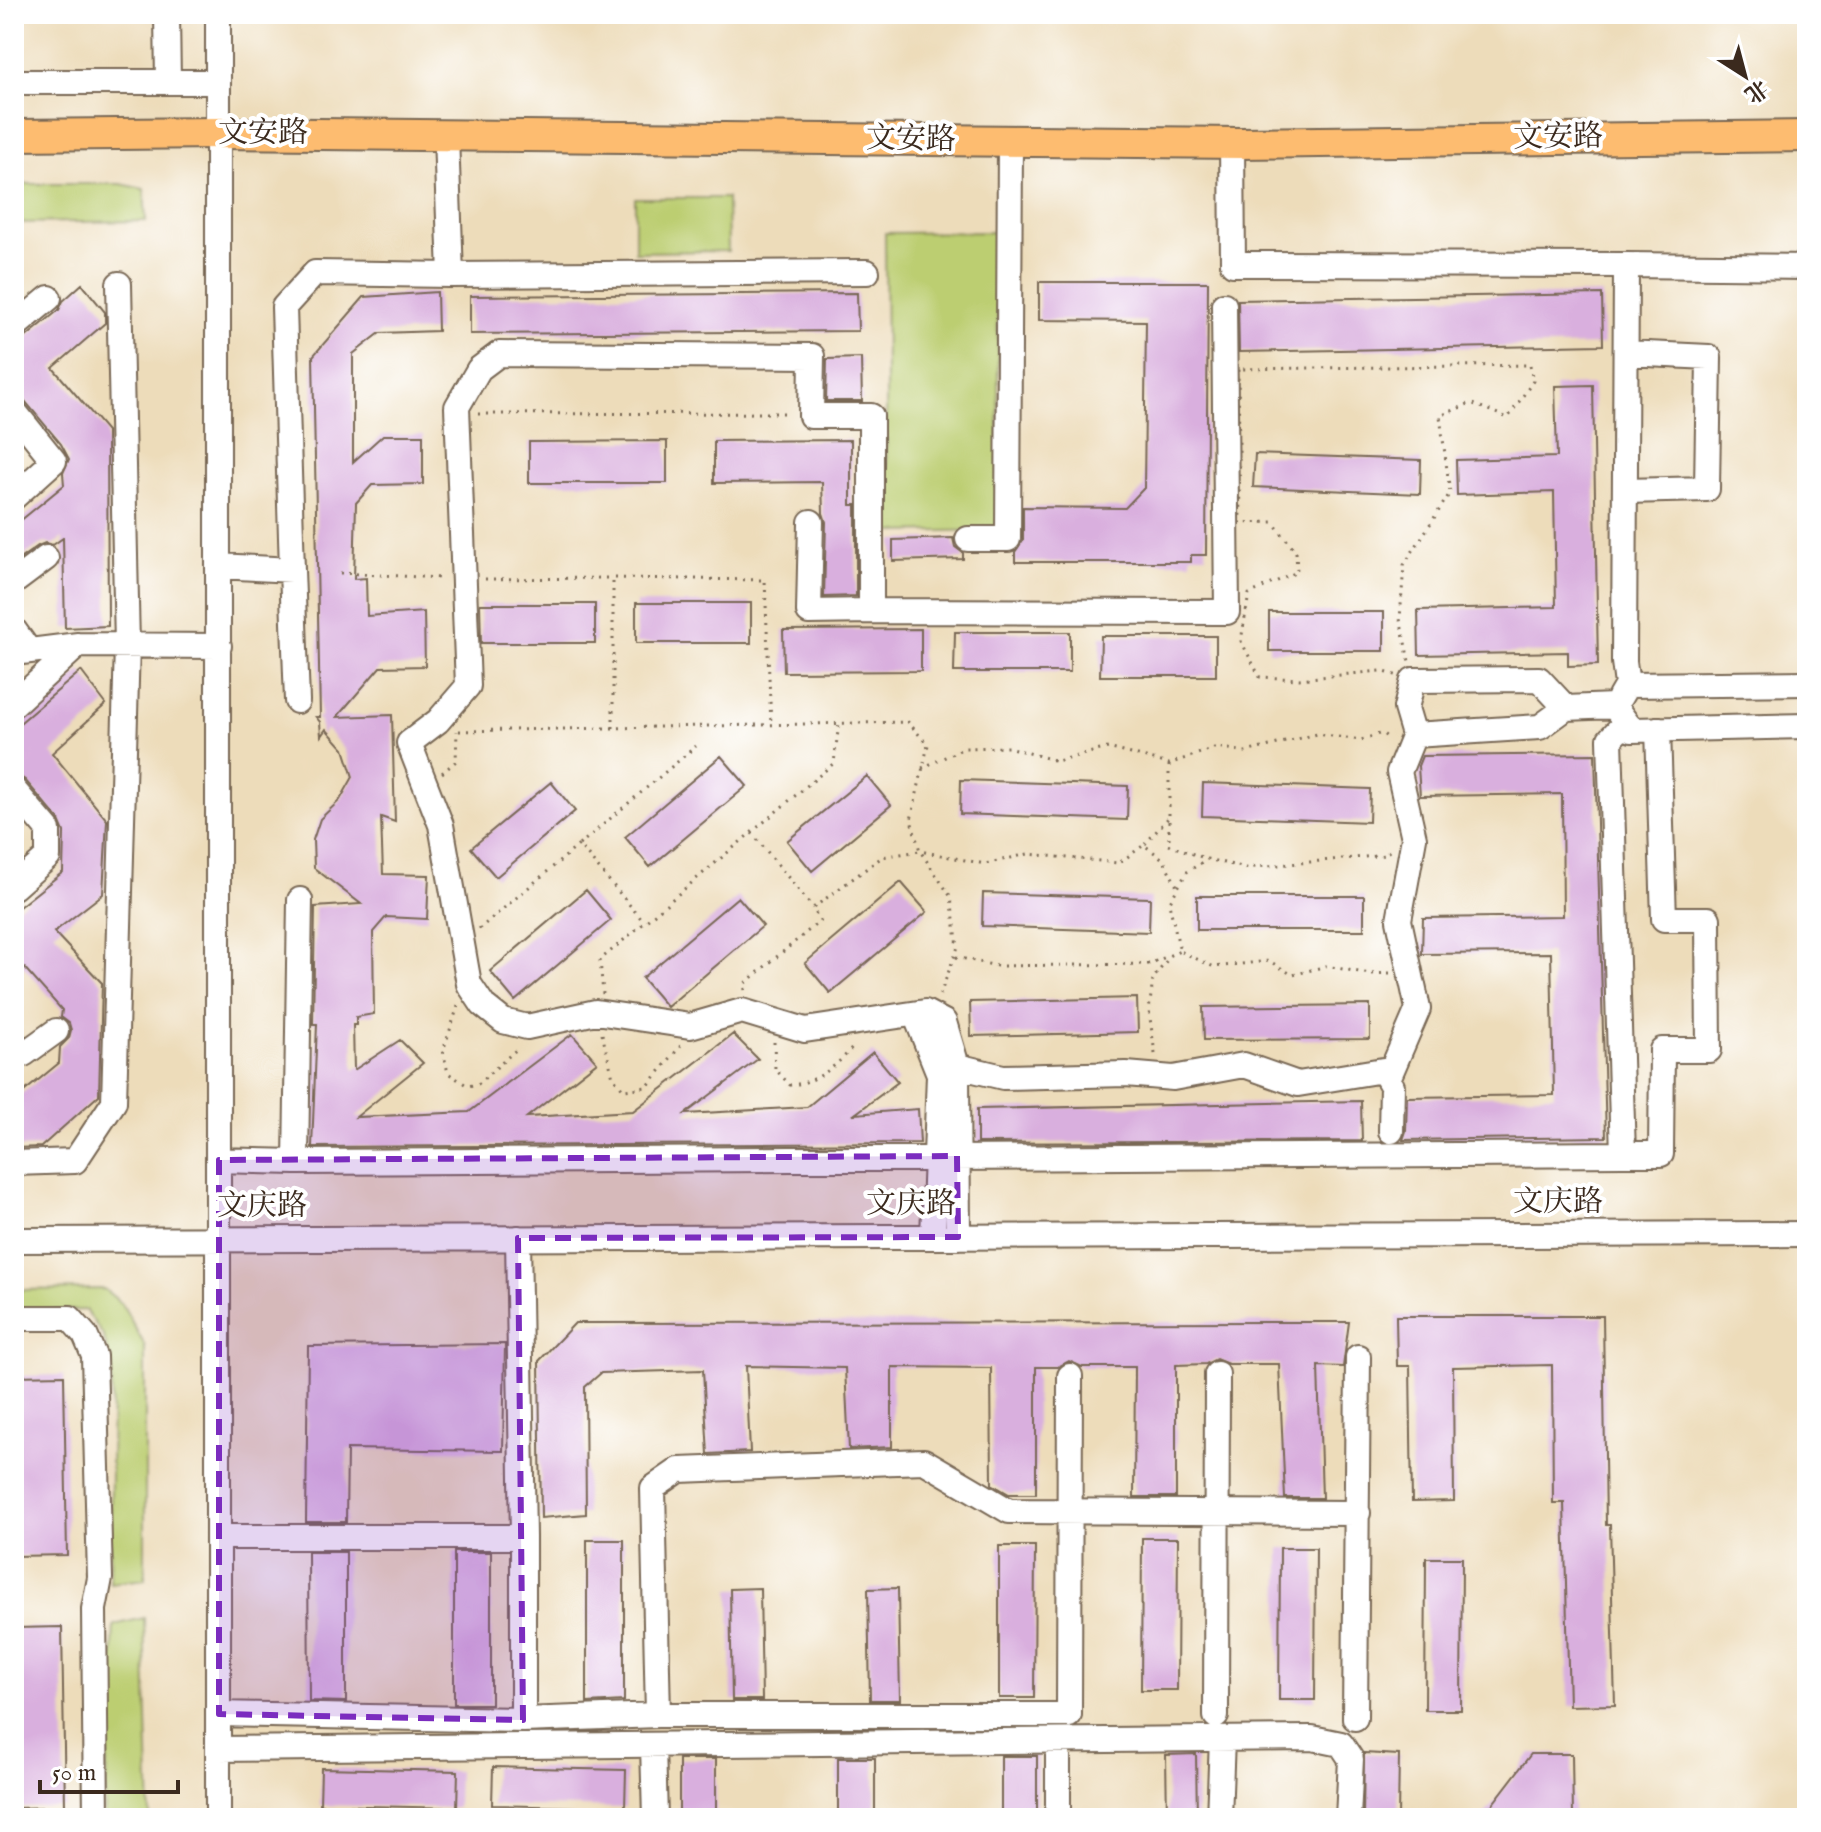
<svg xmlns="http://www.w3.org/2000/svg" width="1821" height="1832" viewBox="0 0 1821 1832" font-family="'IM FELL English','Noto Serif SC',serif">
	<style>
		.green { fill: #bcce71; stroke: #7c7c48; stroke-width: 2 }
		.building { fill: #d9afde }
		.lines { fill: none; stroke-linecap: round; stroke-linejoin: round }
		.minor-casing { stroke: #796855; stroke-width: 28 }
		.major-casing { stroke: #796855; stroke-width: 34 }
		.path { stroke: #796855; stroke-width: 3; stroke-dasharray: 2 6; stroke-linecap: butt }
		.minor { stroke: #fff; stroke-width: 24 }
		.major { stroke: #fdbc6f; stroke-width: 30 }
		.marked { fill: #7b2cbf; fill-opacity: 0.2; stroke: #7b2cbf; stroke-width: 6; stroke-dasharray: 16 10; stroke-linejoin: round }
		.labels { text-anchor: middle; dominant-baseline: central; stroke-width: 8; stroke-linejoin: round; paint-order: stroke }
		.street-label { font-size: 30px; fill: #3b2a1e; stroke: #fff }
	</style>
	<rect width="100%" height="100%" fill="#fff"/>
	<filter id="ink" filterUnits="userSpaceOnUse"><feTurbulence type="fractalNoise" baseFrequency=".0125" numOctaves="2"/><feDisplacementMap in="SourceGraphic" scale="16" xChannelSelector="R" yChannelSelector="G"/><feConvolveMatrix kernelMatrix="1 2 1 2 8 2 1 2 1" color-interpolation-filters="sRGB"/></filter>
	<filter id="wash" filterUnits="userSpaceOnUse"><feTurbulence type="fractalNoise" baseFrequency=".006" numOctaves="4" result="noise"/><feDisplacementMap in="SourceGraphic" scale="32" xChannelSelector="R" yChannelSelector="G"/><feGaussianBlur stdDeviation="1.8" result="paint"/><feColorMatrix in="noise" values="0 0 0 0 0 0 0 0 0 0 0 0 0 0 0 0 0 1.4 0 .05"/><feComposite in="paint" operator="in"/></filter>
	<g filter="url(#wash)">
		<rect width="100%" height="100%" fill="#eddcba"/>
		<path class="green" d="M14,184h107l23,5 2,32 -132,2z
			M635,198h92l1,53 -93,1z
			M997,232l2,298 -112,2 -2,-299z
			M104,1289l18,15 23,42v233l-35,4 2,-212 -8,-34 -18,-27 -72,1v-21z
			M144,1618l6,200h-46l10,-193z"/>
		<g id="blocks">
			<path class="building" d="M1039,282h169l-2,273h-15v7h-176v-10l8,-12v-33l102,1 19,-20 2,-167 -107,-1z
				M82,284l23,28v11l-52,45 54,63 1,195 -43,2 -2,-90 -10,7 -8,-2 -7,3 -24,17v-37l50,-41 -1,-12 6,-14 -8,-15 -47,-56v-41l45,-37 4,-9z
				M437,292l1,39 -58,2 -27,21v108l30,-27h40v49l-51,1 -16,18 -2,76 12,-1 1,38 57,-4 1,54 -45,1 -43,50 55,-2 3,107 -14,-5 2,57 46,1 -2,44 -41,-2 -13,15 1,82 -18,3v8h-3l1,45 46,-30 23,23 -67,54 113,-5 103,-78 25,28 -70,55 106,-6 100,-77 25,25 -73,55 122,-7 66,-55 25,30 -43,32 63,-5 2,34 -608,4 5,-123h-4l2,-117 46,-3 -47,-36 -1,-28 7,-21 20,-19 13,-23 -9,-28 -18,-20 -5,7 -1,-14 -4,-5h4l-7,-361 51,-59z
				M857,293l1,38 -388,3v-38z
				M1602,294l1,51 -364,7 -1,-52z
				M861,358l1,43h-36l1,-42z
				M1593,385l5,280 -30,1v-14l-149,3 -1,-45 138,-3 -2,-115 -97,3 -1,-35 101,-3 -2,-71z
				M851,440v65h5v91l-32,1 2,-75 -3,-9 -1,-31 -108,1v-42z
				M667,441v42h-138v-41z
				M1255,454l166,6 -1,34 -167,-7z
				M953,538l2,9 8,6v6l-70,2v-21z
				M636,603h115v40h-115z
				M480,604h115v39h-114z
				M1269,612h115v39h-115z
				M921,629v42l-137,1 -1,-42z
				M955,632h115v40h-116z
				M1101,636h115v40h-116z
				M81,671l25,33 -54,49 55,67 -4,74 -49,38 48,51 -3,112 -58,52 -27,1v-48l45,-37 1,-16 9,-9 2,-8 -2,-7 -8,-6 1,-7 -48,-54v-45l49,-39 1,-40 -5,-12 -34,-40 -11,-7v-45z
				M1595,754l11,383 -203,3 3,-9 1,-34 147,-2 -3,-142 -129,1 1,-36 140,-2 -1,-122 -142,2 -2,-30 4,-10z
				M721,756l26,30 -97,81 -25,-30z
				M867,776l24,29 -79,66 -25,-30z
				M961,780l167,6 -1,34 -167,-6z
				M551,782l24,29 -79,66 -25,-29z
				M1203,783l167,6 -1,33 -167,-6z
				M901,882l26,30 -97,81 -25,-30z
				M586,890l25,30 -96,81 -25,-30z
				M983,893l167,5 -1,34 -167,-6z
				M1197,896h167v34h-167z
				M738,897l25,29 -96,81 -25,-29z
				M1137,998l1,34 -167,4 -1,-34z
				M1370,1005v34l-166,1 -1,-33z
				M1361,1101l1,40 -385,2v-34z
				M1396,1316h207l3,209h4l5,180 -46,1 -5,-203h-11l-1,-138 -99,2 1,134 -42,1 -2,-136h-13z
				M1349,1322l-6,45 -25,-1 4,132h-37l-6,-134h-51l-12,-5 -10,5 -30,1v132h-42l1,-130h-53l-13,-6 -11,6h-22v127h-27l-17,-10 -1,-116 -99,-1v80l-43,2 -4,-81 -99,-2 4,86 -42,2 -5,-84 -102,3 -16,14 1,127 -45,4 -2,-157 36,-38z
				M505,1344l-2,107 -156,-2 -1,73h-40l2,-176z
				M64,1375l3,180 -53,1v-180z
				M1142,1538h36l-1,152h-36z
				M587,1540h37v161l-37,2z
				M999,1546h36l-1,152h-35z
				M1280,1548h36l-1,152h-36z
				M308,1552h38v150l-37,-1z
				M454,1552h37v152h-37z
				M1426,1558h36l-1,152h-36z
				M760,1588l2,112h-30l-2,-111z
				M898,1588l2,112h-30l-2,-111z
				M62,1627l3,180 -51,1v-180z
				M1364,1753l35,2 -1,63h-35z
				M1196,1754l1,64h-30l-1,-63z
				M1531,1754h41l1,64h-91z
				M1001,1756h36v62h-36z
				M838,1758h37v60h-37z
				M679,1759h37v59h-37z
				M493,1767l133,3 -1,38 -133,-3z
				M321,1768l137,3 -1,37 -137,-3z"/>
		</g>
	</g>
	<g filter="url(#ink)">
		<use href="#blocks" fill-opacity="0" stroke="#796855" stroke-width="2"/>
		<g class="lines">
			<defs>
				<path id="minor" d="M167,14l1,68
					M218,14v1804
					M14,82h204
					M446,136l5,139 416,-3
					M1232,143l1,121 393,1 -2,397 3,23
					M1626,265l181,2
					M14,327l35,-29
					M14,411l40,50 -40,36
					M1625,491l82,-2 2,-132 -83,-4
					M811,522l-2,90 62,-1
					M968,539h40l2,-398
					M219,566l73,4 -8,-263 31,-34 136,2
					M292,570l5,131
					M14,582l32,-24
					M14,630l15,21
					M14,653l64,-8
					M1620,697l7,-12 180,-2
					M14,704l64,-59 141,1
					M1626,722l-16,17 13,415h38l1,-104h47l-1,-131h-44l-6,-190
					M1414,735l-8,-27 7,-28 126,-1 27,29
					M14,790l34,40v27l-34,30
					M915,1014l24,60 -6,163
					M14,1043l10,11 32,-23
					M957,1066l-13,-44 -19,-10 -120,18 -63,-19 -52,15 -94,-14 -69,15 -24,-6 -20,-16 -14,-21 -28,-159 -32,-82 29,-22 30,-35 -11,-279 22,-38 20,-15 313,2 -1,60h60v195l356,1 -3,-307
					M1388,1079l30,-70 -19,-89 15,-82 -15,-66 15,-37 126,-8 26,-19 48,-2 18,24 175,-4
					M219,1160l77,2 1327,-8
					M296,1162l4,-262
					M14,1163l61,-2 39,-59 13,-457 -8,-361
					M958,1237l-1,-171 46,11 123,-3 47,4 71,-13 54,19 85,-14 9,16 -1,45
					M518,1238l5,299
					M14,1240l1793,-6
					M14,1318h56l15,17 9,21 6,222 -6,31 2,209
					M218,1537h305v183
					M219,1714l304,6 135,-5h411l1,-339
					M658,1715l-5,-227 26,-18 245,-9 85,50 349,2
					M1216,1716l1,-342
					M1355,1718l3,-361
					M1058,1741v77
					M653,1745l2,73
					M219,1749l1093,-11 29,6 10,15 -3,59
					M1219,1818l3,-79"/>
				<path id="major" d="M14,135l204,-2 1023,10 566,-7"/>
			</defs>
			<use href="#minor" class="minor-casing"/>
			<use href="#major" class="major-casing"/>
			<path class="path" d="M1530,365l3,16 -25,37 -37,-15 -31,13 10,77 -46,72 -4,54 13,61 -32,-9 -82,8 -39,-2 -19,-36 8,-47 48,-22 -1,-20 -23,-30 -33,1 -2,-154z
				M478,414l312,-1
				M340,573l101,5
				M485,579l128,-1
				M613,728v-150l152,2 6,145
				M459,731l449,-9 20,23 -17,75 9,31 31,46 7,50 -19,50
				M1169,765v80l38,14
				M922,768l42,-20 44,-1 49,14 51,-13 61,16 48,-17 29,5 71,-18 44,6 21,-7 7,6
				M442,773l14,-12 1,-30
				M752,833l61,75
				M1145,844l24,-27
				M579,845l117,-99
				M479,929l100,-84 65,77
				M956,957l41,9 152,-2 31,-13
				M1390,973l-20,1 -44,-8 -33,9 -24,-14 -55,6 -34,-16 -11,-48 18,-31 20,-13 39,9 139,-13 6,-6
				M745,990l-1,-6 76,-63 -7,-13 69,-51 38,-6 65,13 43,-10 91,9 25,-18 19,14 15,29
				M603,994l-3,-34 234,-197 5,-40
				M458,1006l-15,45 5,22 20,13 10,-2 41,-37
				M602,1034l11,43 11,13 23,-3 35,-43
				M774,1042l1,27 15,16c28,-2 47,-20 65,-40
				M1155,1054l-6,-43 4,-32 17,-23"/>
			<use href="#minor" class="minor"/>
			<use href="#major" class="major"/>
		</g>
	</g>
	<path class="marked" d="M957,1156l1,81 -440,1 5,482 -304,-6v-554z"/>
	<g class="labels">
		<g class="street-label">
			<text x="263" y="134">文安路</text>
			<text transform="translate(1558 138) rotate(-1)">文安路</text>
			<text transform="translate(911 140) rotate(1)">文安路</text>
			<text x="1558" y="1203">文庆路</text>
			<text x="911" y="1205">文庆路</text>
			<text x="262" y="1207">文庆路</text>
		</g>
	</g>
	<rect width="1821" height="1832" fill="none" stroke="#fff" stroke-width="48"/>
	<g transform="translate(1745 76) rotate(144)" stroke="#ffffff" stroke-width="6" paint-order="stroke">
	<path d="M0-6L14 30L0 20L-14 30Z" fill="#3b2a1e"/>
	<text y="-12" font-size="22" font-weight="bold" text-anchor="middle" fill="#3b2a1e">北</text>
	</g>
	<path d="M40 1780v12h138v-12" fill="none" stroke="#3b2a1e" stroke-width="4"/>
	<text x="52" y="1780" font-size="24" fill="#3b2a1e" stroke="#ffffff" stroke-width="6" paint-order="stroke">50 m</text>
</svg>
